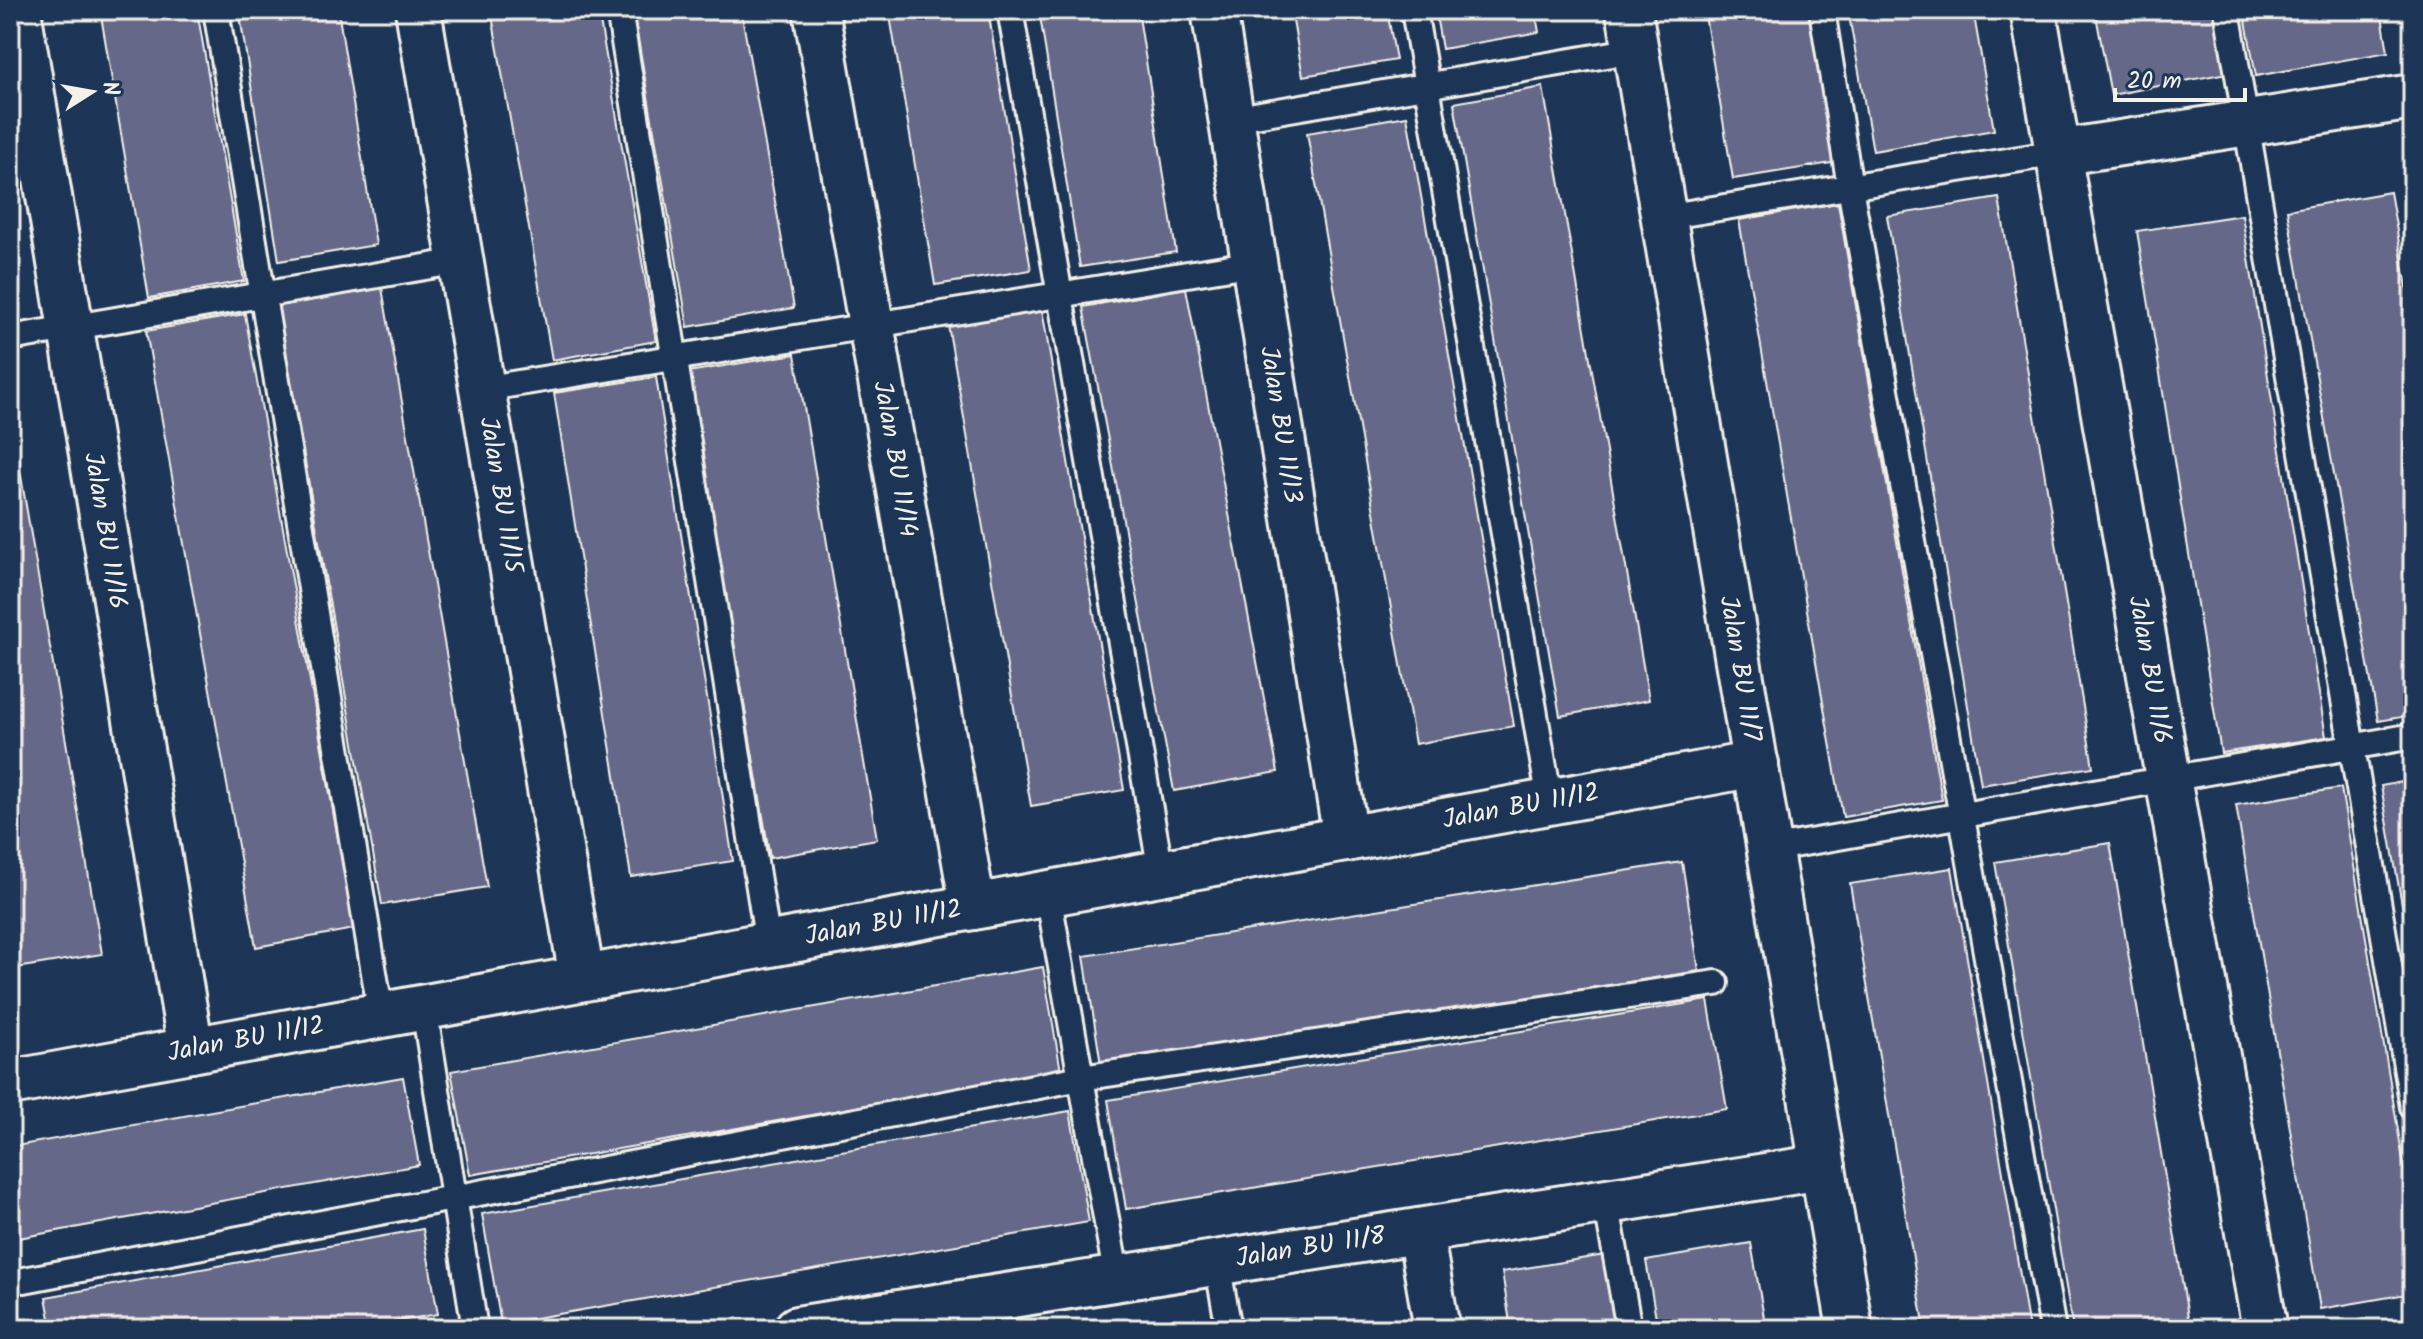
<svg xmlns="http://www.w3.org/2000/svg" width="2423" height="1339" viewBox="0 0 2423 1339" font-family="Kalam,sans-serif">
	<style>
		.building { fill: #66678a; stroke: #f4f1e8; stroke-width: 2 }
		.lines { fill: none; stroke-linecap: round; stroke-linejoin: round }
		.lane-casing { stroke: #f4f1e8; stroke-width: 30 }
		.street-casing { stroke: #f4f1e8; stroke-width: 50 }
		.lane { stroke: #1d3557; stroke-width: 24 }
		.street { stroke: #1d3557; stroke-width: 44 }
		.labels { text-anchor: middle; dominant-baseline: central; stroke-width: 6; stroke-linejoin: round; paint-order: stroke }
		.street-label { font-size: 26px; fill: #f4f1e8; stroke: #1d3557 }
	</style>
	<rect width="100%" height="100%" fill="#1d3557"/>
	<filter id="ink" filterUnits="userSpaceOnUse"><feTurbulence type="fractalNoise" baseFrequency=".0125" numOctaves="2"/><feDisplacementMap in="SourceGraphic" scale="16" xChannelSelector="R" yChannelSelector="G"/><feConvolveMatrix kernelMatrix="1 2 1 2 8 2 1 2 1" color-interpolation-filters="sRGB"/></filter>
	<g filter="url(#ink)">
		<path class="building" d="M100,10h97l47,271 -95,17z
			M239,10h99l38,235 -97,16z
			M491,10h107l58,331 -104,19z
			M633,10h108l53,298 -106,19z
			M889,10h99l43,260 -96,15z
			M1039,10h99l38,242 -96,15z
			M1291,10h96l9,50 -93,16z
			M1435,10h100l4,22 -97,17z
			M1704,10h108l26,152 -105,17z
			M1848,10h125l21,120 -121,21z
			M2095,10h121l11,63 -116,22z
			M2244,10h137l7,42 -132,24z
			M1543,87l106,613 -89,16 -106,-613z
			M1407,116l107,610 -99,18 -108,-611z
			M2390,192l23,129v394l-35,6 -91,-511z
			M1999,198l94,569 -112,18 -94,-569z
			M1838,203l104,597 -99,17 -104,-597z
			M2242,215l84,522 -105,16 -84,-522z
			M382,288l105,599 -105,18 -104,-599z
			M1186,288l92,484 -104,19 -91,-484z
			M1042,309l82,481 -93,16 -83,-481z
			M245,314l109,615 -98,18 -110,-616z
			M795,354l82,485 -107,19 -82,-486z
			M656,377l77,484 -102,16 -77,-484z
			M10,411l92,543 -92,15z
			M2413,780v187l-32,-181z
			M2341,788l72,432v73l-93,16 -84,-504z
			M2110,843l80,486h-117l-78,-467z
			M1682,862l17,109 -598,94 -17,-109z
			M1952,868l77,461h-104l-75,-445z
			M1043,967l18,104 -591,104 -19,-104z
			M1708,1000l19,109 -601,100 -18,-109z
			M403,1077l16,88 -406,74 -3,-14v-78z
			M1070,1111l19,111 -588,102 -19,-110z
			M423,1229l15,85 -84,15h-302l-6,-32z
			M1751,1243l15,86h-108l-12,-68z
			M1605,1255l13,74h-107l-9,-57z
			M1359,1321l1,8h-49z"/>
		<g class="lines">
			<defs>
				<path id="lane" d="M216,10l165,1005
					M619,10l149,934
					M1010,10l151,862
					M1414,10l136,792
					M1822,10l28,177 203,1142
					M2227,10l186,1097
					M1231,119l405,-69
					M1664,217l393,-64
					M10,338l450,-77
					M482,389l773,-126
					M1770,849l643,-113
					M1048,894l69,385
					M424,1008l51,321
					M1606,1201l23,128
					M1217,1263l12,66
					M24,1280l1057,-202 635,-95"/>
				<g id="street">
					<path id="s1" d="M18,10l173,1040"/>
					<path id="s2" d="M418,10l164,968"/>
					<path id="s3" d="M816,10l157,897"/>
					<path id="s4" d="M1214,10l132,829"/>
					<path id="s5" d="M1629,10l221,1319"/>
					<path id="s6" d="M2033,10l232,1319"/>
					<path d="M2057,153l356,-56"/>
					<path id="s7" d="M10,1083l1746,-319"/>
					<path d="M1420,1231l17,98"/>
					<path id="s8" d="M797,1329l1026,-162"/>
				</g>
			</defs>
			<use href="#lane" class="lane-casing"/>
			<use href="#street" class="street-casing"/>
			<use href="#lane" class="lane"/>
			<use href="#street" class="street"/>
		</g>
	</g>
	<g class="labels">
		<g class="street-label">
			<text stroke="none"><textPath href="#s4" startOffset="420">Jalan BU 11/13</textPath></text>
			<text stroke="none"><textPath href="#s3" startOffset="456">Jalan BU 11/14</textPath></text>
			<text stroke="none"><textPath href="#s2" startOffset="492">Jalan BU 11/15</textPath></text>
			<text stroke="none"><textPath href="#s1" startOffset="528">Jalan BU 11/16</textPath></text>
			<text stroke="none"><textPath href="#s5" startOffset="668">Jalan BU 11/7</textPath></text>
			<text stroke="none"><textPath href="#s6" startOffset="670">Jalan BU 11/6</textPath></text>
			<text stroke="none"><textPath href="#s7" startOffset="1536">Jalan BU 11/12</textPath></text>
			<text stroke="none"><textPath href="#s7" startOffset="888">Jalan BU 11/12</textPath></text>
			<text stroke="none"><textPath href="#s7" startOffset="240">Jalan BU 11/12</textPath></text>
			<text stroke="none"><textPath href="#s8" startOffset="520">Jalan BU 11/8</textPath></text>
		</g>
	</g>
	<rect width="2423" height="1339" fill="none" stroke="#1d3557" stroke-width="40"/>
	<rect x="20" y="20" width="2383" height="1299" fill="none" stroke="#f4f1e8" stroke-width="3" filter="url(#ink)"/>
	<g transform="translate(92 92) rotate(79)" stroke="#1d3557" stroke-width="6" paint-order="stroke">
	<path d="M0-6L14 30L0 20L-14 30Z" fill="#f4f1e8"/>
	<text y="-12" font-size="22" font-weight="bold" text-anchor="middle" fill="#f4f1e8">N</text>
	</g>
	<path d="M2115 88v12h130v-12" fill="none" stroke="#f4f1e8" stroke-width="4"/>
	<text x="2127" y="88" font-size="24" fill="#f4f1e8" stroke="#1d3557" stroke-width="6" paint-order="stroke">20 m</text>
</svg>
